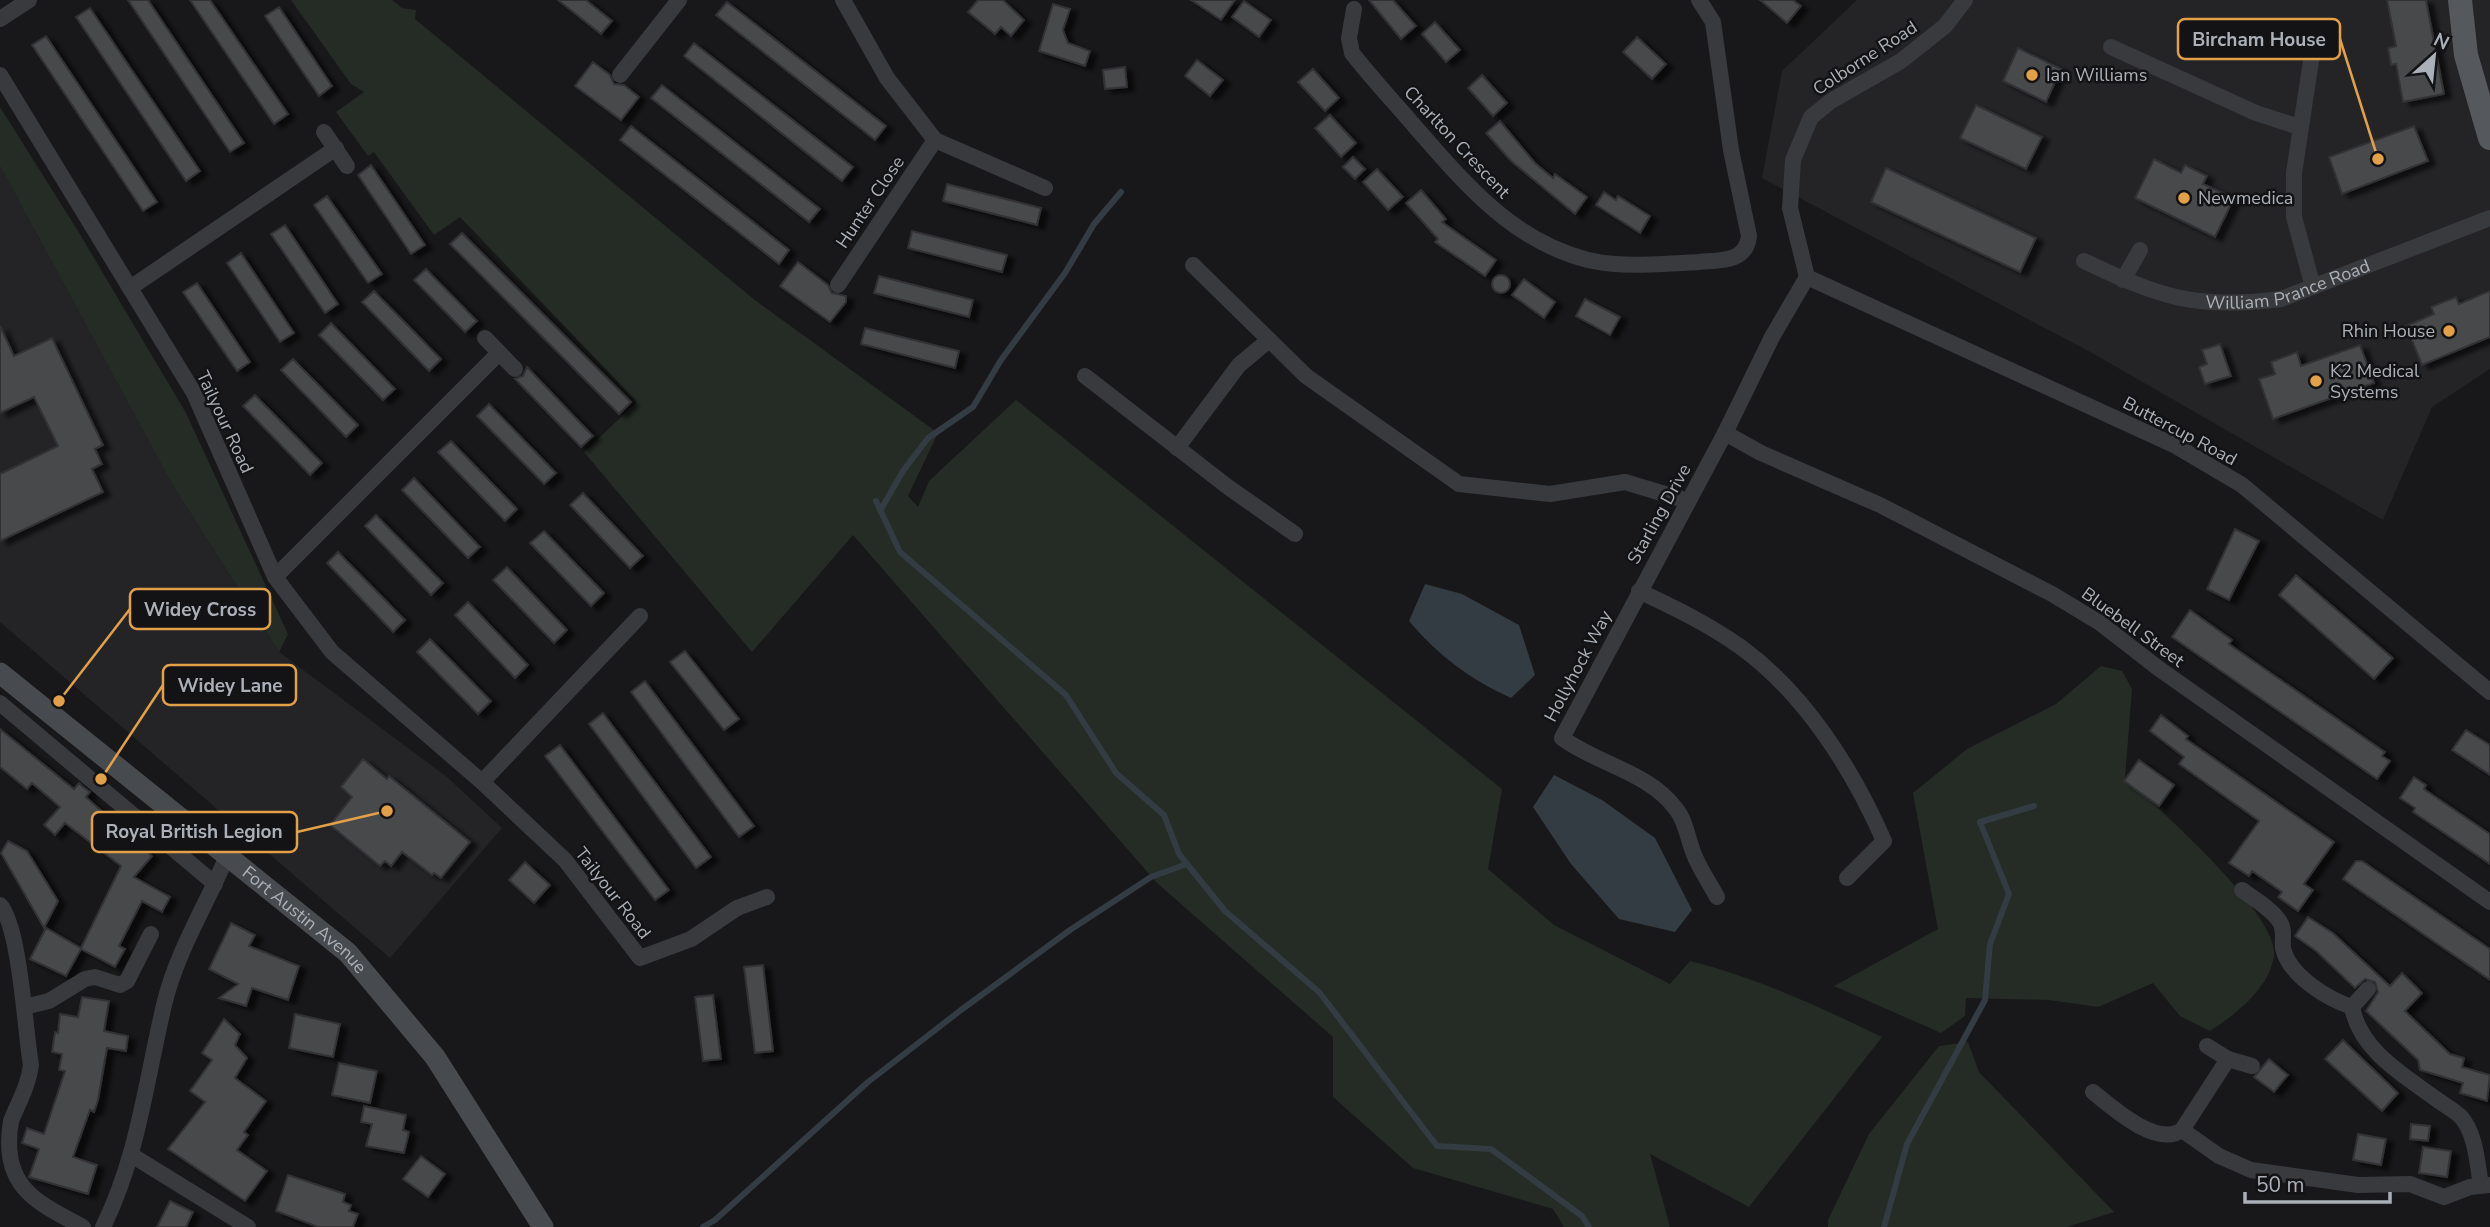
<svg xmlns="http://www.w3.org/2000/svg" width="2490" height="1227" viewBox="0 0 2490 1227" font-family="'Nunito Sans',sans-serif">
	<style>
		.built { fill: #242427 }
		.green { fill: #242c25 }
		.water { fill: #323c42 }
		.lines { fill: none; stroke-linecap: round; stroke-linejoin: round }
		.stream { stroke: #323c42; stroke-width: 6 }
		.building { fill: #47484c; stroke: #323235; stroke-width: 2; filter: url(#shadow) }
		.minor { stroke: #393a3e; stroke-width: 16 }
		.secondary { stroke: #474a4e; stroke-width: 21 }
		.primary { stroke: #55585d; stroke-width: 24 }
		.poi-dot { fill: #e2a148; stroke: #131315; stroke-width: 2.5 }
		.labels { text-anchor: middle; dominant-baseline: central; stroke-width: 5; stroke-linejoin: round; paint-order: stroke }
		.street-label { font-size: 18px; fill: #abb0b8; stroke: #131315 }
		.poi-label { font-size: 18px; fill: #abb0b8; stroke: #131315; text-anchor: start }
		.leader { fill: none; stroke: #e2a148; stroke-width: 2.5 }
		.callout-dot { fill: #e2a148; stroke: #131315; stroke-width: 2.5 }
		.callout { fill: #131315; stroke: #e2a148; stroke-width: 2.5 }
		.callout-label { font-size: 19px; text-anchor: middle; font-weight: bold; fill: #abb0b8 }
	</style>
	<defs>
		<filter id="shadow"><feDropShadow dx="7" dy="4" stdDeviation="2" flood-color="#0009"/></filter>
	</defs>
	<rect width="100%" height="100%" fill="#18181a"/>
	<path class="built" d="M1857,0h633v369l-58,38 -49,113 -291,-167 -330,-175 20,-107z
		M0,166l173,320 106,166 168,125 55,51 -112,130 -390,-336z"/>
	<path class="green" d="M291,0h101l10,8 14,2 -1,9 341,282 182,132 -30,63 10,11 11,-26 87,-81 486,389 -14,80 66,56 116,59 20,-23c68,17 130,46 192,76l-133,170 -99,-53 20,73h-106l-11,-18 -140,-41 -80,-71v-60l-176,-154 -304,-348 -101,117 -168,-200 53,-50 -177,-185 -26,18 -60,-83 -6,4 -32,-44 28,-20 -13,-8z
		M0,107l78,124 108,182 102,221 -9,18 -106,-166 -173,-320z
		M2101,666l21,5 10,18 -7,89c31,28 155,137 149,178 -5,33 -38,58 -64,75l-30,-15 -27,-33 -55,24 -49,-7 -83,-2 -1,18 -24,17 -107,-47 104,-57 -25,-136 54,-44 89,-45z
		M1968,1042l11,30 135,140 -47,15h-239v-7l41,-86 70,-88z"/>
	<path class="water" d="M1425,584l37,10 57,31 16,50 -24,23c-40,-18 -74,-43 -102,-77z
		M1554,775l48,25 53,38 37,72 -17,22 -56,-13 -48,-55 -38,-57z"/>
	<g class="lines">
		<path class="stream" d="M876,501l24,51 166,143 50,78 48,42 15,39 46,57 94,81 118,154 54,3 91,67 7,11
			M880,511l23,-40 25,-33 45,-31 28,-47 64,-87 29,-49 27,-32
			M703,1227l12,-7 153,-138 93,-72 109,-80 81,-53 36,-13
			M1884,1227l23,-83 78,-144 5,-56 19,-50 -29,-72 54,-16"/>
	</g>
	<path class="building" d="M128,0h20l96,143 -14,9z
		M190,0h20l78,114 -14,10z
		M558,0h28l26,21 -11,13z
		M978,0h25l21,20 -13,16 -10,-9 -6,7 -27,-22z
		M1191,0h44l-14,20z
		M1369,0h24l23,26 -15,13z
		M1760,0h33l8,6 -14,17z
		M2387,0h39l18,94 -41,8 -7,-38 -5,1 -3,-17 8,-2z
		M1244,1l27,19 -12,17 -27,-20z
		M727,2l159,124 -11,14 -159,-125z
		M1053,4l17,5 -7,21 5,13 22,8 -5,15 -46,-15z
		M279,7l53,79 -13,10 -54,-80z
		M90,8l110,163 -14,10 -110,-164z
		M1435,22l25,28 -14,12 -24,-28z
		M46,36l111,166 -14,9 -111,-166z
		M1637,37l29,27 -14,15 -29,-27z
		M694,43l159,124 -11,14 -158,-125z
		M2018,48l43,21 -15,33 -43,-21z
		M1197,60l26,20 -13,16 -25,-20z
		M593,62l17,13 4,9 10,1 15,12 -18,23 -46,-34z
		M1125,67l2,20 -22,2 -2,-19z
		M1313,69l26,29 -14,13 -27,-29z
		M1482,75l25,28 -14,13 -25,-28z
		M662,85l158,124 -11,13 -158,-124z
		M1976,105l66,32 -16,32 -66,-31z
		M1330,115l26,28 -15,14 -26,-29z
		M1500,121l35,42 18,15 2,-4 32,23 -12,17 -64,-53 -25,-28z
		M631,126l158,124 -10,14 -159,-124z
		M2414,126l14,35 -86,33 -13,-37z
		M1353,157l12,12 -10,10 -12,-12z
		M2154,159l27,14 4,-8 22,11 -4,8 31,14 -19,39 -80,-39z
		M371,165l54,80 -14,9 -53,-79z
		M1886,168l150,70 -16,34 -149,-70z
		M1377,169l26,28 -15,13 -25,-28z
		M947,184l94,24 -4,17 -94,-24z
		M1421,190l25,29 -4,3 54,38 -11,16 -50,-34 3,-3 -32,-36z
		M1604,192l12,8 2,-4 32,20 -10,17 -44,-28z
		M327,196l55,78 -14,9 -54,-78z
		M285,225l53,79 -13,9 -54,-79z
		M912,231l95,24 -5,17 -94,-24z
		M462,233l169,169 -12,12 -169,-170z
		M241,253l53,80 -14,9 -53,-79z
		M798,262l30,23 4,8 14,3v6l-16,20 -50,-36z
		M426,269l51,52 -12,11 -51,-52z
		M1492 284a9 9 0 1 1 18 0a9 9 0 1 1-18 0Z
		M879,276l94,24 -4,17 -95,-24z
		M1524,279l31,23 -11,16 -32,-23z
		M197,283l53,79 -13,9 -54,-79z
		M374,291l67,68 -12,12 -67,-69z
		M2490,291v46l-68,28 -16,-39 28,-12 -3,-7 25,-10 3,7z
		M1585,299l35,18 -10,18 -34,-19z
		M331,323l64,66 -12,11 -64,-65z
		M0,326l14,30 38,-18 51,107 -8,4 7,15 -10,5 11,23 -103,49v-67l58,-28 -24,-49 -34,16z
		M865,328l94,23 -4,17 -94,-24z
		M2220,344l11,32 -26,8 -6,-17 8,-3 -5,-14z
		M2360,345l14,38 -101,36 -14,-40 16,-5 -4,-12 26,-10 4,14z
		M293,359l65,66 -12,12 -65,-67z
		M527,367l66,69 -12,11 -66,-68 8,-3z
		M255,395l67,68 -12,12 -67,-69z
		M489,404l67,69 -12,11 -67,-68z
		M451,441l66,68 -12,12 -67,-69z
		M414,478l66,69 -12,11 -66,-68z
		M583,493l60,63 -13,12 -60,-63z
		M376,515l67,68 -12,12 -66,-69z
		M2235,529l24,12 -30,59 -22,-11z
		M544,531l60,62 -13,13 -61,-63z
		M338,552l67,68 -12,12 -66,-69z
		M507,567l60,63 -13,13 -61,-63z
		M2296,575l97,83 -19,21 -95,-84z
		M468,602l60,63 -13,13 -60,-63z
		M2190,610l42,30 -3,4 156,108 -3,4 8,5 -13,18 -205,-142z
		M430,639l61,62 -13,13 -61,-62z
		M685,651l54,68 -15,11 -54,-68z
		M645,681l109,145 -15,11 -108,-145z
		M603,713l108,144 -15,11 -107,-144z
		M2161,715l27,21 -2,3 148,103 -30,42 9,6 -15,21 -20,-14 4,-5 -30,-21 -3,5 -20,-13 30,-42 -80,-57 5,-7 -34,-26z
		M0,729l74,60 5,-6 4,4 7,5 -4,5 66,59 -18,21 36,20 -8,15 -20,-11 -23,45 6,3 -10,18 -34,-18 -15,27 -36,-17 16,-31 35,20 40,-82 -56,-43 -10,12 -11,-10 16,-18 -28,-24 -5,6 -27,-22z
		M2466,730l24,15v30l-38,-25z
		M560,745l109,145 -14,10 -110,-144z
		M363,759l24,20 2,-3 81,66 -29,36 -7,-5 -2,2 -30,-23 -11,14 -6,-5 -5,5 -50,-41 22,-28 -11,-10z
		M2139,760l35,25 -15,21 -35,-25z
		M2414,777l12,8 -2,4 66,45v30l-77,-52 2,-4 -15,-10z
		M8,841l19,10 31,50 -14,27 -43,-75z
		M2356,861h6l128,88v31l-147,-101z
		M525,862l25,23 -16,18 -25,-23z
		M2308,917l25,16 57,53 12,-13 20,20 -17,18 45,43 14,4 -2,9 28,8 -3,26 -27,-8 3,-10 -43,-13 -2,-10 -52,-49 12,-19 -3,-10 -10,-3 -10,9 -39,-37 -21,-15z
		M231,923l24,12 -6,11 50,20 -11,34 -36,-12 -6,18 -27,-8 19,-14 -29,-15z
		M763,965l10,86 -18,2 -11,-86z
		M713,995l8,64 -18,2 -8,-64z
		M82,997l27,4 -5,30 24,5 -2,15 -19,-3 -9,52 -4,12 -4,-2 -17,47 24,8 -9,29 -59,-17 10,-28 -17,-6 5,-15 17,6 21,-63 -6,-1 3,-16 -10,-2 3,-20 3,1 2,-19 18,3z
		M295,1014l45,10 -7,33 -44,-9z
		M224,1019l16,15 -5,11 12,13 -12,20 31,23 -22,31 4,3 -11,15 30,21 -22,30 -77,-52 37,-47 -15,-11 22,-31 -10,-7z
		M2343,1040l55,53 -16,18 -57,-52z
		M2269,1059l19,16 -14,17 -20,-15z
		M339,1063l38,8 -7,32 -38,-8z
		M364,1106l42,9 -3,15 6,2 -5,21 -38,-7 6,-22 -11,-2z
		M2411,1124l19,2 -2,15 -18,-2z
		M2358,1134l28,5 -5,26 -28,-5z
		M2423,1147l28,4 -4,26 -28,-4z
		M421,1156l24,18 -17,23 -25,-18z
		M288,1175l57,19 -2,8 8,3 -2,6 9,3 -5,13h-35l-42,-16z
		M170,1201l23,11 -7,15h-29z"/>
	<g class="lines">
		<g class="minor">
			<path d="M843,0l44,78 48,62 110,48"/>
			<path d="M1354,9l-5,29 3,15c21,27 44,51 66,77 49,56 95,111 170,130 34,8 75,4 111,2 21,-2 47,1 50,-26l-18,-86 -18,-128 -14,-22"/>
			<path d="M0,19l29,-19"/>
			<path d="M2111,47l145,66 43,14"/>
			<path d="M0,75l194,318 81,184 57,75 150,130 83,78 75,98 51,-19 46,-31 30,-11"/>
			<path d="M620,75l59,-75"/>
			<path d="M324,132l23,34"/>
			<path id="s1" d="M2084,261c76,36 111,49 197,38l209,-81"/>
			<path d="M1193,265l113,111 153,108 91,10 75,-12 63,19"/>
			<path d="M1807,277l369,169 66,39 248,207"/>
			<path d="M1807,277l-17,-69 3,-48 18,-43 20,-16 70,-40 44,-35 20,-26"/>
			<path d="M2123,280l17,-30"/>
			<path d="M838,285l97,-145"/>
			<path d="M2313,287l-19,-70v-44l22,-145"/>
			<path d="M130,288l206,-140"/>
			<path d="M485,338l30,31"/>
			<path d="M1085,376l143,111 67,47"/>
			<path d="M1725,433l36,20 119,52 172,89 48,29 58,45 332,234"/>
			<path d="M1177,448l62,-83 30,-25"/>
			<path d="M275,577l224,-224"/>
			<path d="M1639,591c36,17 71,34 103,57 63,46 111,122 142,193l-37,37"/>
			<path d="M0,703l215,181"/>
			<path d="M482,782l158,-166"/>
			<path d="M2242,890c12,9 30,19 38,32 5,8 2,17 3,26 6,28 45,51 69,59 8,44 53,69 87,94 7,5 16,10 22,16 15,17 16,46 20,68"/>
			<path d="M1717,897c-7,-13 -15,-25 -21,-38 -8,-16 -9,-37 -20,-50 -27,-37 -79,-45 -114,-71l163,-305 47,-96 35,-60"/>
			<path d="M0,905c20,22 25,126 31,160 -3,22 -12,36 -20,56 -11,66 25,81 72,106"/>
			<path d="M24,1007l25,-6 36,-22 10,-2 25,8 7,-4 24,-47"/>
			<path d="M2352,1007l16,-18"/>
			<path d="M2228,1059l24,7"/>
			<path d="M2093,1092c20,16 64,56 89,38l46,-71 -21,-13"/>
			<path d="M2182,1130l37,26 32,14 107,15 52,-1 34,13 26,-10 20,-2"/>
			<path d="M133,1156l115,71"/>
			<path d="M103,1227c35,-71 43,-146 61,-222 12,-52 43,-101 63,-149"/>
		</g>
		<path class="secondary" id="s2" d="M0,673l348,280 87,104 108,170"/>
		<path class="primary" d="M2460,0l6,55 24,83"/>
	</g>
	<g class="poi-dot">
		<circle cx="2032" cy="75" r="7"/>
		<circle cx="2184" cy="198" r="7"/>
		<circle cx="2449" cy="331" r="7"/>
		<circle cx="2316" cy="381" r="7"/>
	</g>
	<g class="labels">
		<g class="street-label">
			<text transform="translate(1865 58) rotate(-33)">Colborne Road</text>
			<text transform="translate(1457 142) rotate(47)">Charlton Crescent</text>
			<text transform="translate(870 202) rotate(-56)">Hunter Close</text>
			<text stroke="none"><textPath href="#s1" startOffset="214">William Prance Road</textPath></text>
			<text transform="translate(225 422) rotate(65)">Tailyour Road</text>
			<text transform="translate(2180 431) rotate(28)">Buttercup Road</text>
			<text transform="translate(1659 514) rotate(-61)">Starling Drive</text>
			<text transform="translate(2133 627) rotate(36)">Bluebell Street</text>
			<text transform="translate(1578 666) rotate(-62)">Hollyhock Way</text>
			<text transform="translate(613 893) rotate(52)">Tailyour Road</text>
			<text stroke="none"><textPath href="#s2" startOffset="392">Fort Austin Avenue</textPath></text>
		</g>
		<g class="poi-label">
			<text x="2046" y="75">Ian Williams</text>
			<text x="2198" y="198">Newmedica</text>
			<text x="2435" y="331" text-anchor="end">Rhin House</text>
			<text x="2330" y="371">K2 Medical<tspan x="2330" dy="21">Systems</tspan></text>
		</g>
	</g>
	<path class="leader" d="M2378 159L2340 39M59 701L130 609M101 779L163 685M387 811L297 832"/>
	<g class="callout-dot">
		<circle cx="2378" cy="159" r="7"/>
		<circle cx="59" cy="701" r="7"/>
		<circle cx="101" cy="779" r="7"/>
		<circle cx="387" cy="811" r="7"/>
	</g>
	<g class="callout">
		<rect x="2178" y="19" width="162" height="40" rx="7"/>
		<rect x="130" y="589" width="140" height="40" rx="7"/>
		<rect x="163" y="665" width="133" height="40" rx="7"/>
		<rect x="92" y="812" width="205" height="40" rx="7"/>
	</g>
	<g class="callout-label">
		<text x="2259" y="46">Bircham House</text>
		<text x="200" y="616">Widey Cross</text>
		<text x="230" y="692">Widey Lane</text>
		<text x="194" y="838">Royal British Legion</text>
	</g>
	<g transform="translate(2434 56) rotate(27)" stroke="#131315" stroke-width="5" paint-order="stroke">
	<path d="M0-5L12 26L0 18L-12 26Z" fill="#abb0b8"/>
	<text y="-10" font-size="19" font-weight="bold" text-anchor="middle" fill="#abb0b8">N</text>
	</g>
	<path d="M2245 1192v10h145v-10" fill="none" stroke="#abb0b8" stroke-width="3.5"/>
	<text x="2256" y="1192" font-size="21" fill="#abb0b8" stroke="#131315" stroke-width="5" paint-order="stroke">50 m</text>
</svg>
